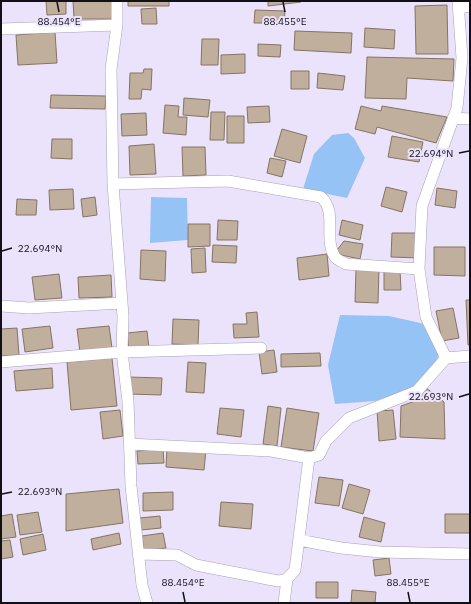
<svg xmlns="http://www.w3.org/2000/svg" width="471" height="604" viewBox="0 0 471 604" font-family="'IBM Plex Sans',sans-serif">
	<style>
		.water { fill: #96c3f6 }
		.building { fill: #c0af9c; stroke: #847463 }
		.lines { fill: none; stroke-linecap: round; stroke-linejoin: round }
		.minor-casing { stroke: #a8a1b7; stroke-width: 12 }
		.minor { stroke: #fff; stroke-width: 11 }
		.ticks { fill: none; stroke: #120f17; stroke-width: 1.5 }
		.ticks-label { font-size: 10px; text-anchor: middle; fill: #120f17; stroke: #ebe3fb; stroke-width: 4; stroke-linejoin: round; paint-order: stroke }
	</style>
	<rect width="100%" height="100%" fill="#ebe3fb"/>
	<path class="water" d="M348,133l6,5 11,20 -18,40 -44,-9 11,-35 18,-19z
		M151,197l36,1 1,42 -38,3z
		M340,315l49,1 36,8 15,23 -6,27 -23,15 -36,12 -40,3 -7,-39z"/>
	<path class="building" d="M46,1h20v13l-19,1z
		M73,1h42v18h-41z
		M128,1h41v5h-41z
		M268,1h33v1l-33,4z
		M447,5l1,49h-32l-1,-48z
		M156,8l1,16h-15l-1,-15z
		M255,10l30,1 -1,12h-30z
		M365,28l30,2 -1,19 -30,-2z
		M295,31l57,2 -1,20 -57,-3z
		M55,32l2,31 -39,2 -2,-30z
		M202,39h17l-1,26h-17z
		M258,44l23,1 -1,12 -22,-1z
		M245,54v19l-24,1v-19z
		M367,57l87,2 -1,22 -46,-3 -1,21 -41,-1z
		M144,69h8l-1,21 -9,-1 -1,10h-12l1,-26h13z
		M291,71h18v18h-18z
		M318,73l27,3 -2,14 -26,-2z
		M51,95l55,1 -1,13 -55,-1z
		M184,98l26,2 -2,17 -25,-2z
		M165,105l14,1 -1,11h9l-1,18 -23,-2z
		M269,106l1,16 -22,1 -1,-16z
		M361,106l20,5 1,-5 65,11 -11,26 -59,-16 -2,7 -20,-5z
		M211,112h14l-1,28h-14z
		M146,113l1,22 -25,1 -1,-22z
		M227,116h17v27h-17z
		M282,129l25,7 -7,27 -26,-7z
		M392,136l31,6 -4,20 -31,-5z
		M52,139h20v20l-21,-1z
		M154,144l2,30 -26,1 -1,-29z
		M182,147h23l1,28 -23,1z
		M270,158l16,3 -4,16 -15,-4z
		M386,187l21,5 -5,20 -21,-6z
		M437,188l20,3 -2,17 -20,-3z
		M73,189l1,20 -24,1 -1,-20z
		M95,197l2,18 -14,2 -2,-18z
		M17,199l20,1 -1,15h-20z
		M218,220l20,1 -1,19h-20z
		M342,220l21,5 -3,15 -21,-5z
		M188,224h22v22l-22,1z
		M392,233h28l-1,25 -28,-1z
		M344,241l19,3 -3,15 -19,-4 -4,-5z
		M213,245l24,1 -1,17 -24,-1z
		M434,247h31v29l-31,-1z
		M205,248l1,24 -14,1 -1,-24z
		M141,250l25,1 -1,30 -25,-2z
		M327,254l2,22 -30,4 -2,-22z
		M356,269l23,1 -1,33 -23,-1z
		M384,270h16l1,20h-17z
		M59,274l3,24 -27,2 -3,-23z
		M111,275l1,22 -33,1 -1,-21z
		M466,300h4v45h-2z
		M453,308l6,30 -17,3 -6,-30z
		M257,312l2,25 -25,1 -1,-14h14l-1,-11z
		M173,319l26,1 -1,25 -26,-1z
		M50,326l3,22 -28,4 -3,-23z
		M109,326l3,22 -32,4 -3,-23z
		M17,328l2,27 -18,1v-27z
		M147,331l2,17 -20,2 -2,-17z
		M274,350l3,22 -15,2 -3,-22z
		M320,353l1,13 -40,1v-13z
		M112,358l5,48 -46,4 -4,-48z
		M188,362l18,1 -2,30 -18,-1z
		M52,368l1,20 -37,3 -2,-20z
		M129,377l33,1 -1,17 -32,-1z
		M425,387l19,15 1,37 -45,-2 1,-31 14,-5z
		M268,406l13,2 -4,38 -14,-2z
		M220,408l24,2 -3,27 -24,-3z
		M287,408l32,5 -6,38 -32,-4z
		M120,410l3,26 -20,3 -3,-27z
		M393,410l3,29 -17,2 -2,-30z
		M167,447l39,3 -2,20 -38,-3z
		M163,449l1,14 -26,1 -1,-13z
		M319,477l24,3 -4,26 -24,-3z
		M349,484l21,6 -7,24 -21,-6z
		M119,489l4,34 -57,8v-37z
		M173,492v18l-30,1v-18z
		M221,502l32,2 -2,25 -32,-3z
		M38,512l4,20 -22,3 -3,-20z
		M12,514l4,23 -15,2v-23z
		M445,514h25v19h-25z
		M160,516l1,12 -20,2 -2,-12z
		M364,517l21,6 -4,19 -22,-5z
		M119,533l2,11 -28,6 -2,-11z
		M163,533l3,15 -22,3 -2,-15z
		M43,534l3,16 -23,5 -3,-16z
		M10,540l3,17 -12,2v-18z
		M389,558l2,16 -16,2 -2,-16z
		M316,582h22v16h-22z
		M352,590l24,2 -1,11h-24z"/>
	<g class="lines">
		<defs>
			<path id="minor" d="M117,1v24l-6,44 2,115 10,132 -1,36 6,49 3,85 11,99 5,18
				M458,8l12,-2
				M1,29l116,-4
				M453,118l17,1
				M113,184l115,-3 93,16c17,15 2,42 14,60 2,3 8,5 11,7l73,5 7,48 20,41
				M419,269l3,-63 35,-98 5,-50 -4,-57
				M1,306l28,2 93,-5
				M1,362l121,-10 139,-4
				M130,444l141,7 38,7 -14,112 -8,9 -9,2 -82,-16 -19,-10 -39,-1
				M309,458l10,-3 7,-14 23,-23 68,-27 29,-33 24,-2
				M299,540l42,8 39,4 90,2
				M284,603l3,-24"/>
		</defs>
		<use href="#minor" class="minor-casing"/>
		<use href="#minor" class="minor"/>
	</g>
	<path class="ticks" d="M57,2l2,10M283,2l2,10M459,153l10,-2M2,251l10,-3M459,397l10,-3M2,494l10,-2M183,592l2,10M408,592l2,10"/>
	<g class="ticks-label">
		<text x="59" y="25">88.454°E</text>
		<text x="285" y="25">88.455°E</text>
		<text x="431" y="157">22.694°N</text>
		<text x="40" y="252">22.694°N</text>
		<text x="431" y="400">22.693°N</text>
		<text x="40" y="495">22.693°N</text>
		<text x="183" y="586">88.454°E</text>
		<text x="408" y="586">88.455°E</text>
	</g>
	<rect width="471" height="604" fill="none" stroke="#120f17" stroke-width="4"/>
</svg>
